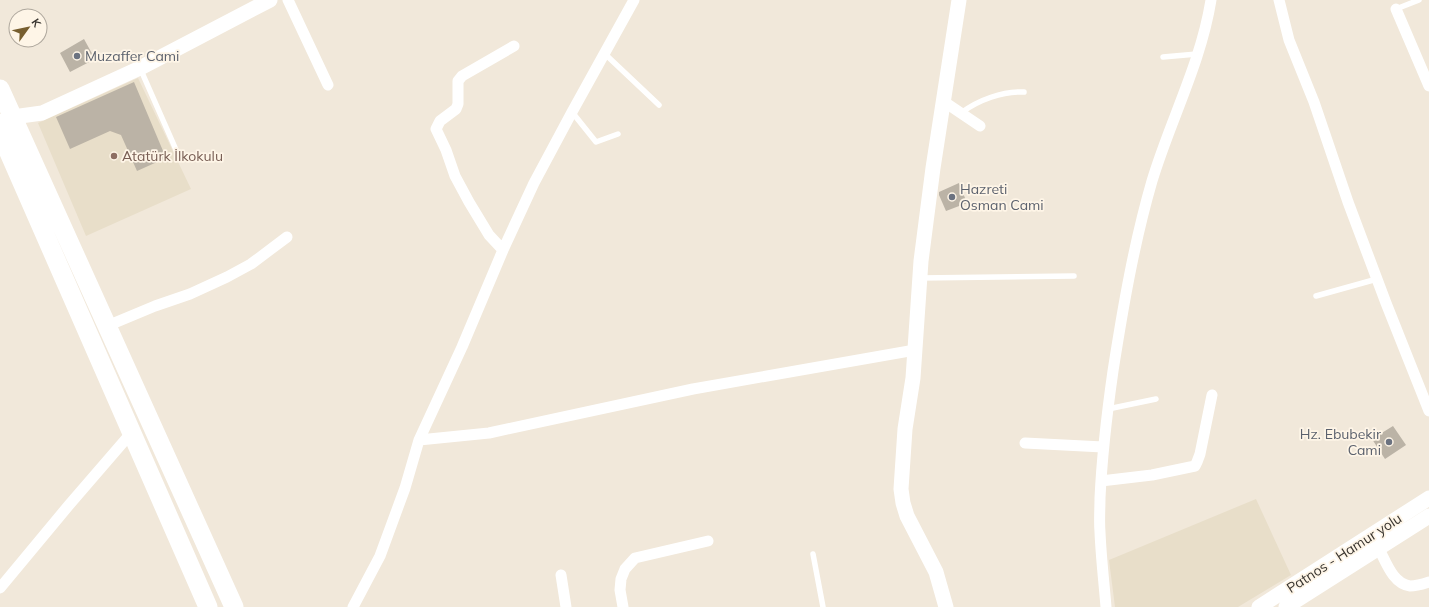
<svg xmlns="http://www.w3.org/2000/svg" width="1429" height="607" viewBox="0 0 1429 607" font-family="Mulish,sans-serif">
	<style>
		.education { fill: #e8dec9 }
		.building { fill: #bbb3a6 }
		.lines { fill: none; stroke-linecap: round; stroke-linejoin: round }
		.lane { stroke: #fff; stroke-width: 5.5 }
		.street { stroke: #fff; stroke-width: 11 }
		.secondary { stroke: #fff; stroke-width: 15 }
		.highway { stroke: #fff; stroke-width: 19 }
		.worship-dot { fill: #6b7280; stroke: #fef5e7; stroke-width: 1.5 }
		.education-dot { fill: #8d6e63; stroke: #fef5e7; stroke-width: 1.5 }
		.labels { text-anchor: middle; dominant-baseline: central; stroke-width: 3.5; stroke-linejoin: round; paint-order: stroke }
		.worship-label { font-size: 14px; fill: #5b616d; stroke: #fef5e7; text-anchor: start }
		.education-label { font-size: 14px; fill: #785e54; stroke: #fef5e7; text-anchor: start }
		.street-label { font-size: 14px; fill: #37332e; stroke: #fef5e7 }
	</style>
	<rect width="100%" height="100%" fill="#f1e8da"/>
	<path class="education" d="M138,78l53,111 -105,47 -48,-113z
		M1256,499l35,76 -53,32h-123l-6,-47z"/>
	<path class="building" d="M84,39l11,20 -25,13 -10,-19z
		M134,82l32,76 -29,13 -16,-36 -11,-4 -40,18 -14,-32z
		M959,183l8,20 -21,8 -7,-16v-3z
		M1393,426l13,19 -21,14 -13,-20z"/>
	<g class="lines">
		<path class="lane" d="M1396,9l23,-9
			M605,54l54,51
			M1163,57l34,-3
			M140,68l37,84
			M572,112l24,30 22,-8
			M961,113c17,-13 42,-22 63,-21
			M920,278l154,-2
			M1316,296l61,-17
			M1108,409l48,-10
			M813,554l10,53"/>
		<path class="street" d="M288,0l40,85
			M1279,0l10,40 25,62 34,100 38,101 43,108
			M1396,9l33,77
			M943,101l37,25
			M503,250l-14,-15 -20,-33 -14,-26 -9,-26 -10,-21 4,-8 16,-12 2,-5v-23l4,-5 52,-30
			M107,326l48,-20 35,-12 37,-17 24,-13 36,-27
			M419,440l70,-7 204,-44 222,-39
			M1025,443l78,4
			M1101,481l51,-6 43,-9 2,-4 3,-8 12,-59
			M1379,549c7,13 14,35 31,37 6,0 13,-2 19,-4
			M561,575l5,32
			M0,588l69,-83 63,-73
			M353,607l27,-51 25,-68 14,-48 43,-93 41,-97 31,-67 38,-71 62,-112
			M623,607l-3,-17 1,-11 4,-10 10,-11 73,-17
			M1106,607c-2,-25 -5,-50 -6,-75 -1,-11 0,-23 0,-34 2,-43 7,-85 13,-127 10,-64 21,-128 39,-190 18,-60 49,-118 59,-181"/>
		<path class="secondary" d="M0,122l13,-5 29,-4 98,-45 130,-68
			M946,607l-10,-35 -29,-56 -4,-13 -2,-14 4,-60 8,-51 8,-117 12,-93 26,-168
			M1259,607l170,-109
			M1286,607l143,-91"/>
		<path class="highway" d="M0,89l234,518
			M0,132l208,475"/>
	</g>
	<g class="worship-dot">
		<circle cx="77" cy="56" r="4"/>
		<circle cx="952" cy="197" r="4"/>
		<circle cx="1389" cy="442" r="4"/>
	</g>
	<circle class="education-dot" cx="114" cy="156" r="4"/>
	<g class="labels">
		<g class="worship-label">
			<text x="85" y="56">Muzaffer Cami</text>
			<text x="960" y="189">Hazreti<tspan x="960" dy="16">Osman Cami</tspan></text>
			<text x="1381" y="434" text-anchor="end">Hz. Ebubekir<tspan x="1381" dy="16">Cami</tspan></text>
		</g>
		<g class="education-label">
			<text x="122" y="156">Atatürk İlkokulu</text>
		</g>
		<g class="street-label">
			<text transform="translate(1344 553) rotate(-33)">Patnos - Hamur yolu</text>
		</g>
	</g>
	<g transform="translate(28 28) rotate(57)"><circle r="19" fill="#fef5e7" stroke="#aea79d"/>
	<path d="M0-3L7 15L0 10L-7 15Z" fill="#775e2f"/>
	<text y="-6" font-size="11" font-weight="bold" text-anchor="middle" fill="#37332e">K</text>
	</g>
</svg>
